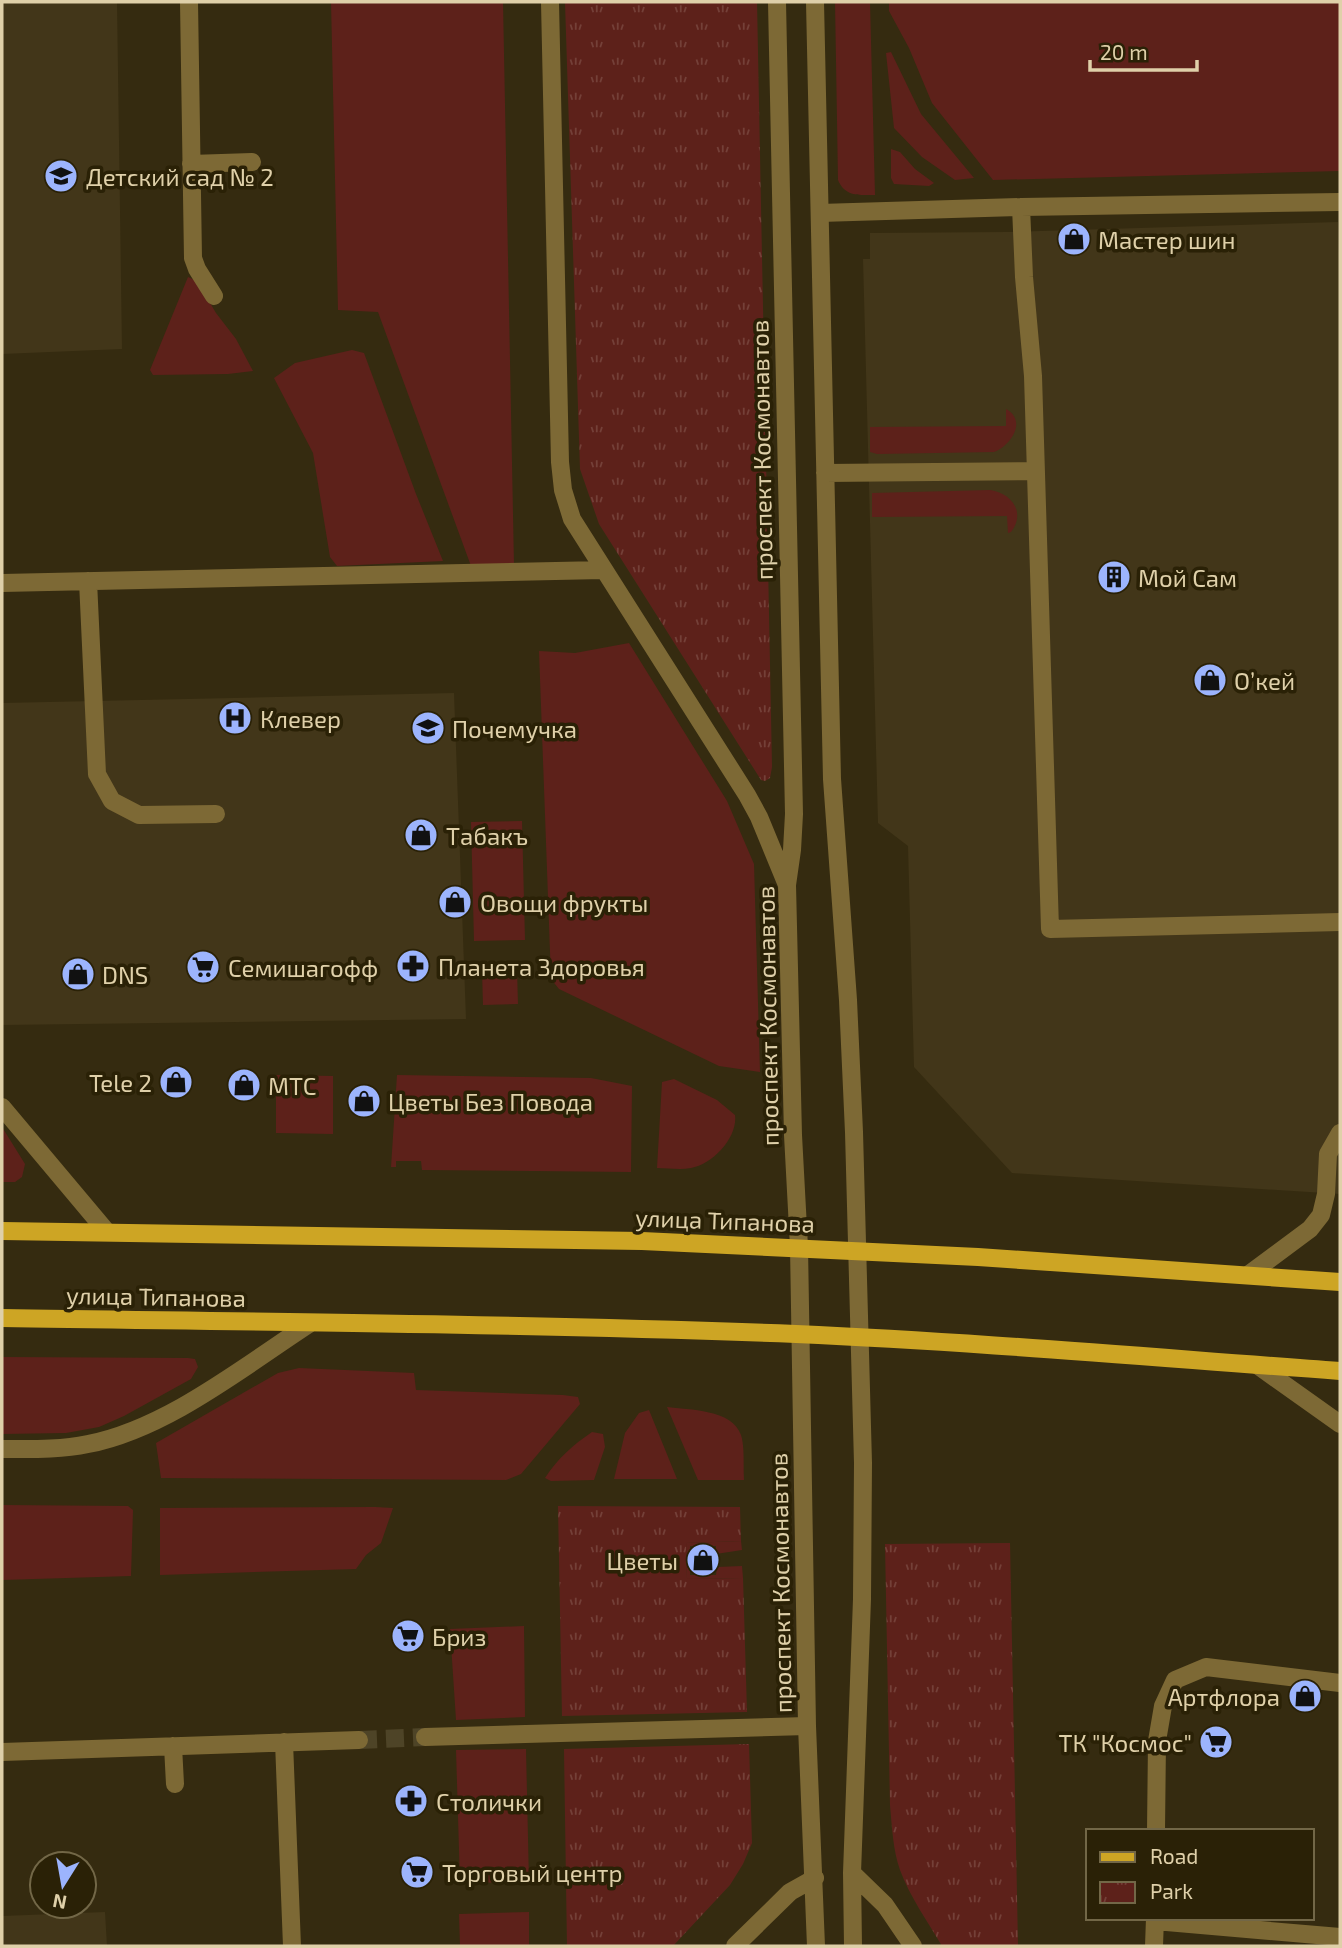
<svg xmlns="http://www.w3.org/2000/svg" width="1342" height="1948" viewBox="0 0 1342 1948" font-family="'Exo 2',sans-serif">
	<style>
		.built { fill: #423619 }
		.green { fill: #5d211a }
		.park { fill: url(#park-tufts) }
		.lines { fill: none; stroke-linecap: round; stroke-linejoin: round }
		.minor-tunnel { stroke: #4e4427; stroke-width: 18; stroke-dasharray: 18 9; stroke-linecap: butt }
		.minor { stroke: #7d6935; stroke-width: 18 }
		.major { stroke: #cda524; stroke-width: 18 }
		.labels { text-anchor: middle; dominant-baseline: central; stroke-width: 7; stroke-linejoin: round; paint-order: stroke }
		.poi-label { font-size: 24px; fill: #dfd0a9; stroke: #2a2106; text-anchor: start }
		.street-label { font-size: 24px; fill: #dfd0a9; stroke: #2a2106 }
	</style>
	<defs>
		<pattern id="park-tufts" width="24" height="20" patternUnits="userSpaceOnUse" patternTransform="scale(1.75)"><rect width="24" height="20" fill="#5d211a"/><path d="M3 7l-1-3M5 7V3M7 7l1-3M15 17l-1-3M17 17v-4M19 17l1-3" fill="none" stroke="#744038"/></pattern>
	</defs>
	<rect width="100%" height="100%" fill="#352b10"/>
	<path class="built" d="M2,2h115l5,347 -120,5z
		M1338,222l2,61v911l-328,-21 -98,-106 -6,-221 -30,-23 -15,-564h7v-26l137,-1z
		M454,693l12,326 -464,6v-322z
		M105,1912l2,34h-105v-30z"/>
	<path class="green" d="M331,2h172l11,563 -43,1 -93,-254 -40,-2z
		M835,2h35l5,193c-16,0 -30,2 -37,-15z
		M889,2h451v169l-347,9 -61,-77 -23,-55 -20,-37z
		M891,52l30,62 53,64 -19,2 -33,-23 -28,-29 -8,-75z
		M891,149l9,3 15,17 19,14 -5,3 -35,-2 -3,-6z
		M188,277l9,4 19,32 20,26 17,32 -25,3 -75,1 -3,-5z
		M352,350l12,3 52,141 27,67 -106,5 -7,-9 -17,-104 -39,-75 21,-15z
		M1006,409c22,12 4,37 -12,43l-117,2 -7,-2v-25l136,-1z
		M990,490c22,3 36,23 21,42l-3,1 -1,-17 -135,1v-24z
		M629,643l98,158 27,63 6,208 -41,-6 -160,-77 -8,-10 -12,-328 36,2z
		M522,821l3,119 -51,1 -3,-119z
		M517,970l1,34 -35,1 -1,-34z
		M276,1075l57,1v58l-57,-1z
		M397,1075l194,3 41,8 -1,86 -209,-2 -1,-9h-25v6h-5z
		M674,1079l43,21 18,15c3,22 -22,49 -44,53 -11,2 -23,0 -34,0l5,-86z
		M2,1127l23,37 -3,13 -7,5h-13z
		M2,1357l186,1 7,1 3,8 -7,12 -67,37 -25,11 -33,6 -64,1z
		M299,1368l115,5 2,17 147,5 15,2 2,7 -59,70 -15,6 -345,-2 -5,-35 122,-70z
		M667,1407c22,3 65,2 74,28 4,13 2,31 3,45h-46z
		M649,1410l28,69h-63l11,-46 14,-20z
		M592,1432l11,2 2,13 -11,33 -43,1 -6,-3c13,-20 28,-33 47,-46z
		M2,1505l126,1 5,4 -2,66 -129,4z
		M375,1507l18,1 -12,35 -15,12 -10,14 -196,6v-67z
		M741,1541l1,9 -26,4v-8h-26v29h26l1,-8 25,-1 1,12 -56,1 -1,-36z
		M524,1626l1,91 -69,3 -6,-91z
		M526,1749l3,133 -69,1 -4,-133z
		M529,1912v34h-69l-1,-32z"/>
	<path class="park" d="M565,2h192l15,765 -2,11 -5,3 -4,-1 -162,-256 -19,-55z
		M558,1506l182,1 1,34 -55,2 1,36 56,-1 4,134 -185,4z
		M1010,1543l8,403h-76c-14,-24 -32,-49 -42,-76 -7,-20 -8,-43 -10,-65l-5,-261z
		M749,1744l3,99 -9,21 -13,21 -57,61h-106l-3,-197z"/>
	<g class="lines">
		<path class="minor-tunnel" d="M359,1740l66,-3"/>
		<path class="minor" d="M189,2l4,256 4,11 17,27
			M550,2l10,460 3,28 9,29 175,276 12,22 28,68
			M777,2l17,812 -2,36 -5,35 6,250 6,112 8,479 9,220
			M815,2l17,777 16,221 6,132 9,331 -1,136 -10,274 1,73
			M191,164l61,-2
			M1021,207l3,70 9,99 17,553 290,-7
			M820,213l201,-6 319,-5
			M825,473l211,-2
			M88,581l9,193 15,27 27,14 77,-1
			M2,583l601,-13
			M2,1107l105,125
			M1248,1275l62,-46 11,-14 5,-21 2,-40 12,-21
			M1257,1365l83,59
			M2,1449c28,0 58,1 86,-5 78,-15 155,-77 221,-120
			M425,1737l382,-11
			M284,1742l8,204
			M173,1746l2,38
			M2,1752l357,-12
			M1156,1831l1,-90 6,-35 12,-26 31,-13 134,16
			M852,1873l33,32 28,41
			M1155,1921l185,16
			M735,1946l55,-54 25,-14
			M1154,1946l1,-28"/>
		<path class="major" d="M2,1231l640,10 336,16 362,25
			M2,1318c264,4 530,6 794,16 182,8 363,24 544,37"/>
	</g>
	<defs>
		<symbol id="school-disc" viewBox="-11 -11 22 22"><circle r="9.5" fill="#9cb4fd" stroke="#2a2106"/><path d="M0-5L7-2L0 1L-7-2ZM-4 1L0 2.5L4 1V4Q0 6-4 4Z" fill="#111"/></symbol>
		<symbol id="shop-disc" viewBox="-11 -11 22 22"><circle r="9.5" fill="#9cb4fd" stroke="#2a2106"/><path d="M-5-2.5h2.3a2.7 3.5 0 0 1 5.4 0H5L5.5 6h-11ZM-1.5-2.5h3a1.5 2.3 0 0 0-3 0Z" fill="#111"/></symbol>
		<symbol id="building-disc" viewBox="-11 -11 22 22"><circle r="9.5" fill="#9cb4fd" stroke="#2a2106"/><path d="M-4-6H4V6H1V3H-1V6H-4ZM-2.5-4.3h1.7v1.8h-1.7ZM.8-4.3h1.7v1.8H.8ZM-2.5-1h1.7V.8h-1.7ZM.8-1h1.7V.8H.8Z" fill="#111"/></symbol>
		<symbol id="hospital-disc" viewBox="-11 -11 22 22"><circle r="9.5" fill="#9cb4fd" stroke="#2a2106"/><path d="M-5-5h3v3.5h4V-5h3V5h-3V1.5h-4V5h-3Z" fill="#111"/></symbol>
		<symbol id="pharmacy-disc" viewBox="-11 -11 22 22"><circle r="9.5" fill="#9cb4fd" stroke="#2a2106"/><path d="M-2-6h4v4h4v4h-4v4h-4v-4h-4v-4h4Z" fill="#111"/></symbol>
		<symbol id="supermarket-disc" viewBox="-11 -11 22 22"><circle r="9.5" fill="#9cb4fd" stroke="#2a2106"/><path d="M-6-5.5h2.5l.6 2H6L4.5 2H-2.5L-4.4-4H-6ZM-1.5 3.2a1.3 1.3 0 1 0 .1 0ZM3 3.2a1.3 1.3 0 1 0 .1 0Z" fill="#111"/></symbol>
	</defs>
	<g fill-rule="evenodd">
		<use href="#school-disc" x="42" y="157" width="38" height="38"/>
		<use href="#shop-disc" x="1055" y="220" width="38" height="38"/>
		<use href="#building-disc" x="1095" y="558" width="38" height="38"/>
		<use href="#shop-disc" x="1191" y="661" width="38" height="38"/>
		<use href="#hospital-disc" x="216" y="699" width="38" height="38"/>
		<use href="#school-disc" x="409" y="709" width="38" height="38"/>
		<use href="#shop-disc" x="402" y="816" width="38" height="38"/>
		<use href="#shop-disc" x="436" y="883" width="38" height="38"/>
		<use href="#pharmacy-disc" x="394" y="947" width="38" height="38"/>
		<use href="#supermarket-disc" x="184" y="948" width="38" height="38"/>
		<use href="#shop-disc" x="59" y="955" width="38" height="38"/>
		<use href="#shop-disc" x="157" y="1063" width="38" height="38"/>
		<use href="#shop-disc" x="225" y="1066" width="38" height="38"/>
		<use href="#shop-disc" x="345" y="1082" width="38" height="38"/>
		<use href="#shop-disc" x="684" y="1541" width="38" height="38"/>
		<use href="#supermarket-disc" x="389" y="1617" width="38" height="38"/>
		<use href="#shop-disc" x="1286" y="1677" width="38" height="38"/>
		<use href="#supermarket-disc" x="1197" y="1723" width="38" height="38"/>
		<use href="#pharmacy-disc" x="392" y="1782" width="38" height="38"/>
		<use href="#supermarket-disc" x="398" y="1853" width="38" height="38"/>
	</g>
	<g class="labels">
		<g class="poi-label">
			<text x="86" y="176">Детский сад № 2</text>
			<text x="1098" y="239">Мастер шин</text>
			<text x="1138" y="577">Мой Сам</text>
			<text x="1234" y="680">О’кей</text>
			<text x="260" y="718">Клевер</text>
			<text x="452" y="728">Почемучка</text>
			<text x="446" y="835">Табакъ</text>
			<text x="480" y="902">Овощи фрукты</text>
			<text x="438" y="966">Планета Здоровья</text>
			<text x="228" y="967">Семишагофф</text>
			<text x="102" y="974">DNS</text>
			<text x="152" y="1082" text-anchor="end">Tele 2</text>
			<text x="268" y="1085">МТС</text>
			<text x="388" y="1101">Цветы Без Повода</text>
			<text x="678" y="1560" text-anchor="end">Цветы</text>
			<text x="432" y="1636">Бриз</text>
			<text x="1280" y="1696" text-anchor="end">Артфлора</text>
			<text x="1192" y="1742" text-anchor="end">ТК "Космос"</text>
			<text x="436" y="1801">Столички</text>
			<text x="442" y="1872">Торговый центр</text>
		</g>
		<g class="street-label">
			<text transform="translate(761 450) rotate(-91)">проспект Космонавтов</text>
			<text transform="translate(767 1016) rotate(-91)">проспект Космонавтов</text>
			<text transform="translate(725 1220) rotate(2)">улица Типанова</text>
			<text transform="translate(156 1296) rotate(1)">улица Типанова</text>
			<text transform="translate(780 1583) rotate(-91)">проспект Космонавтов</text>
		</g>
	</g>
	<rect width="1342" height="1948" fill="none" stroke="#dfd0a9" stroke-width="7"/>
	<rect x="1086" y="1829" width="228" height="91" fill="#2a2106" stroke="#726747" stroke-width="2"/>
	<rect x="1100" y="1852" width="35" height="10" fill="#cda524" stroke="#726747" stroke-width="2"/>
	<text x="1150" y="1864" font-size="21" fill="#dfd0a9">Road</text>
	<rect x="1100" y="1882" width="35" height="21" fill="url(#park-tufts)" stroke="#726747" stroke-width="2"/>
	<text x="1150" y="1899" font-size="21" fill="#dfd0a9">Park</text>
	<g transform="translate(63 1885) rotate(191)"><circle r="33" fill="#2a2106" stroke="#726747" stroke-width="2"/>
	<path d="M0-5L12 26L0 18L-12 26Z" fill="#9cb4fd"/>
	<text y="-10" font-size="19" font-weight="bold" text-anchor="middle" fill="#dfd0a9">N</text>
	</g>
	<path d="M1090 60v10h107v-10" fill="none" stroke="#dfd0a9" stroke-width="3.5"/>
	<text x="1100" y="60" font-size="21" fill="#dfd0a9" stroke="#2a2106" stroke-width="5" paint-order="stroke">20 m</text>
</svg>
